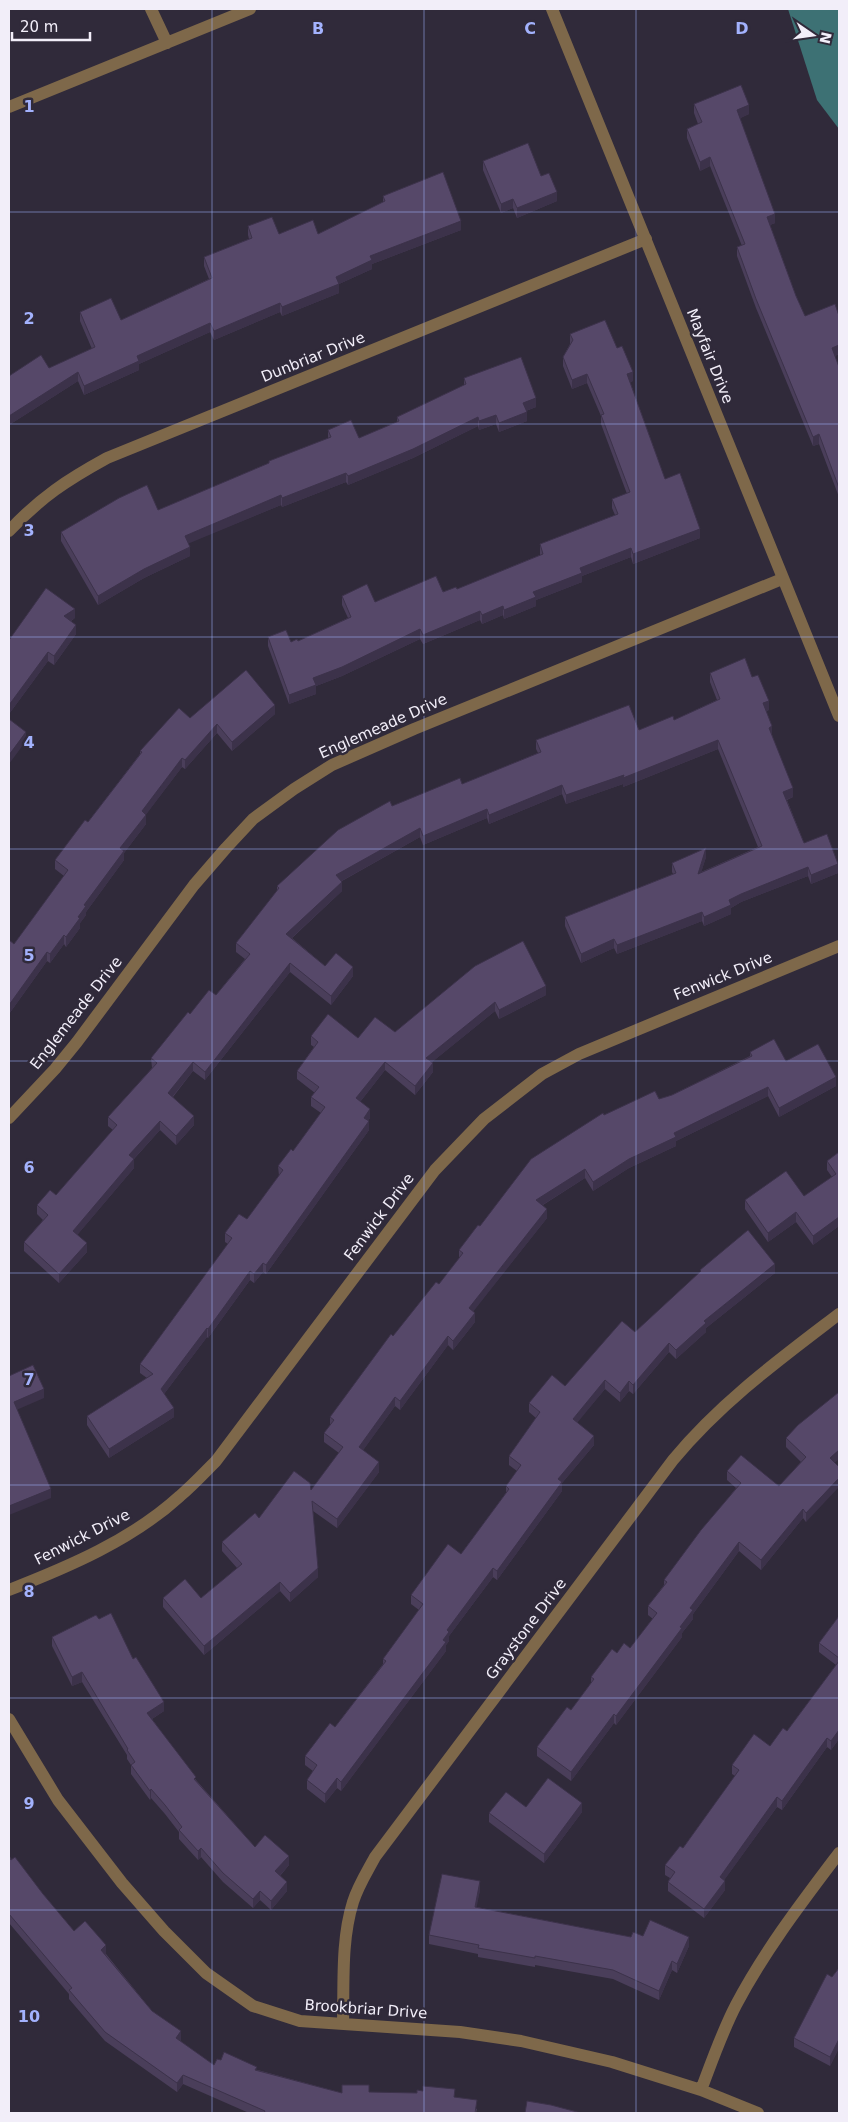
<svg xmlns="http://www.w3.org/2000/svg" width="848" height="2122" viewBox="0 0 848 2122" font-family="'DejaVu Sans',sans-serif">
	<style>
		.water { fill: #3d7174 }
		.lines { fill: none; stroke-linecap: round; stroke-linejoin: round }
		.minor { stroke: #7e684a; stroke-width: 12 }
		.tertiary { stroke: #7e684a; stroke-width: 12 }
		.wall { fill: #4a3e5a }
		.shaded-wall { fill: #3c324a }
		.building { fill: #564869; stroke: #3c324a }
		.grid { fill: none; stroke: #a3b2fd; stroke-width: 1; stroke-opacity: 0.55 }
		.labels { text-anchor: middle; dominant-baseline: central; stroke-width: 5; stroke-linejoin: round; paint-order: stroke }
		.street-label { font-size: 15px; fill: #f2eef9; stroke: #302a3a }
		.grid-label { font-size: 16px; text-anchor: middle; font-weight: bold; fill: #a3b2fd; stroke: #302a3a; stroke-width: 5; stroke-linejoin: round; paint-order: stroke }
	</style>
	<rect width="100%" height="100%" fill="#302a3a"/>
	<path class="water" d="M788,9h51v120l-22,-29z"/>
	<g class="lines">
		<path class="minor" d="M151,9l16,34
			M9,107l241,-98
			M9,531c32,-34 58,-51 98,-73l539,-219
			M9,1118l46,-49 22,-27 117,-157 32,-37 27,-29 41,-30 38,-24 82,-36 368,-150
			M9,1590c59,-23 123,-50 171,-94 13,-11 24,-23 36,-35l219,-291 49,-51 58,-45 37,-20 260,-108
			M9,1719l49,81 64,83 42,48 42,42 47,33 47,15 160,11 61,9 91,21 89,28 57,23
			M343,2024c1,-40 -2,-84 10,-122 5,-16 14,-30 22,-45l298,-397c48,-58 107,-101 166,-146
			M701,2090c11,-29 21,-58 35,-85 29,-55 66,-103 103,-152"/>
		<path class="tertiary" d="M552,9l287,707"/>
	</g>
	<path class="wall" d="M694,104l55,10 -9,4 35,105 -5,2 26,71 9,20h34v38l-4,2 4,11v130l-20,-53 -6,2 -57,-138 -19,-52v-9l5,-1 -32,-80 -10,5 -13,-33v-9l11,-5 -4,-11z
		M483,161l58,15 16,25 -40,17 -4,-10 -12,5 -18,-43z
		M383,196l78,34 -89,34v5l-33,15v9l-57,23 -2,-4 -66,28 -4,-8 -71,32v6l-55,25 -6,-14 -69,44v-49l40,-8 43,-19 -12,-28v-9l41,8 88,-41 -5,-13v-9l45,-18 -1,-4v-9l31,8h39l65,-32z
		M570,334l47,14 16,33 -3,1 35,97 35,59 -67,26 -2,-7 -49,19v6l-46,18v6l-32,13 -1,-4 -21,9 -2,-4 -57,24 -3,-5 -78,37 -26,10v8l-27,10 -21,-58v-9l23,5 7,-1 50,-23 -6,-13v-9l33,6 82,-13 83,-34v-11l75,-29 -3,-7v-9l15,-5 -26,-70v-8l-14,-33 -15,6 -9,-23v-9l7,-13z
		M464,378l72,29 -10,4 1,10 -28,11 -3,-8 -17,6 -1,-4 -65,32 -65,27 -2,-3 -64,25 -1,-2 -93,38 2,13 -46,22 -46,27 -37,-64v-9l97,-22 111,-47v-2l59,-22v-9l31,8 38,-16v-5l67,-32z
		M75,618l-4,3 5,13 -22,31 -6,-4 -39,53v-74z
		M710,673l42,4 17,33 -3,1 6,24 21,62 -6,3 17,43 34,30 -27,11 -3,-8 -67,26 -10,6v6l-27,12 -2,-5 -85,33 -3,-6 -33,15 -16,-37v-9l108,-43 -1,-2v-9l34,-6 -5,15 57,-25 -40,-98 -95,38v-3l-57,20 -4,-10 -73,30 -2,-6 -64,27 -3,-8 -78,44v10l-50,47 33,28 28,10 -22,29 -41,-33 -85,108 -12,-9 -20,26 21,28 -18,20 -16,-15 -26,29v9l-57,67 10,17 -28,31 -35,-32v-9l19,-22 -6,-6v-9l19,-10 57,-65 -5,-4v-9l44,-49 -1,-10 39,-44 26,-19 29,-36 -9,-7v-9l41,-52v-5l115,-80 70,-22 76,-31 -2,-4v-9l103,-10 35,-10 43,-20 -7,-18z
		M275,714l-43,37 -15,-18 -32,36 -3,-2 -36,47v10l-22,29v7l-38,52v3l-6,8v5l-14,19 -2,-3 -14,19 -3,-2 -38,53v-74l5,4 50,-68 -9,-7v-9l33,-38 52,-68v-3l50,-33z
		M475,966l71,29 -47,24 -4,-8 -63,51 1,10 -18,23 -30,-25 -25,32 10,16 -2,3 1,9 -103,144 -3,-2 -9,11 -4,-3 -42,58 -1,-1 -43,57 10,23 -65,41 -22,-33v-9l60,-38 -7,-5v-9l88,-120 -3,-2v-9l22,-14 32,-43 -1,-10 15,-15 28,-38 -10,-7v-9l4,-4 -18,-14v-8l17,-24 -3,-2v-9l47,2 37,-6z
		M750,1052l36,9 50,25 -57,31 -11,-21 -92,45v5l-47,22 -36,23 -8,-13 -42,27 4,13 -74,93 2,11 -22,28 -5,-5 -48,65 -5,-4 -32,44 16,22 -42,56 -24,-17 5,66 -28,25 -10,-11 -76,64 -41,-48v-9h38l36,-30 -15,-17v-9l37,-24 52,-28 28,-37 -15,-11v-9l6,-7v-9l63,-81 46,-52 20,-25v-9l21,-24 124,-111 55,-16 13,-4 78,-39z
		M839,1152v74l-26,19 -17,-23 -28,20 -23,-33v-9l59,-4 28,-19 -5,-7v-9z
		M700,1270l75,3 -69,55v4l-30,27 -7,-7 -36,42 -4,-3 -9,11 -15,-13 -28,33 17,23 -32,38v8l-65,89 -4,-3 -44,59v5l-3,4v6l-105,140 -4,-3 -12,15 -18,-14v-9l6,-9 -8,-6v-9l30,-29 48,-63v-5l36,-49 -8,-6v-9l50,-41 45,-61v-7l11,-15 -8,-6v-9l27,-38 -7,-6v-9l36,-17 70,-54 65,-60z
		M786,1438l49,25 -29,59 -3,-4 -42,52 -22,-19 -46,63v5l-11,14v4l-66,88 -2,-2 -43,58 -34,-25v-9l34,-37 20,-27v-6l26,-24 13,-5 23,-29 -5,-4v-9l16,-21v-5l72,-92 -9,-8v-9l52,15 22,-24 -15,-15z
		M839,1616v123l-8,11 -4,-3 -45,63 -5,-3 -53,73 1,10 -21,28 -36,-27v-9l2,-4 -5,-3v-10l18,-17 52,-72 -3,-2v-9l38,-19 17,-15 49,-66 -17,-13v-9z
		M99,1619l34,40 31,52 -12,8 44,61 59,67 34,18 -9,11 7,15 -16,19 -11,-10 -7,8 -30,-26 -22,-25 -3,3 -19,-21v-7l-14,-18 -14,-16 -1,2 -19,-26v-9l-4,-6v-4l-45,-73 -10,4 -20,-40v-9z
		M526,1807l56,5 -38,51 -55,-41v-9z
		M9,1856l34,38 31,37 32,23 46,57 29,29 -1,1 34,24 7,-5 121,33 27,-1 86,6 22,11 -1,4h-227l-66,-29 -6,8 -72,-51 -36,-42v-5l-60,-71z
		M480,1890l-4,17 155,30 12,-1 46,10 -12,27 -5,-3 -13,30 -46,-21 -78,-14v2l-57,-10v-3l-49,-10v-9z
		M839,1968v80l-9,18 -36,-19v-9l38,-61z"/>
	<path class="shaded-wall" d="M749,105v9l-12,6v-10z
		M710,157v9l-10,5v-9z
		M557,192v9l-40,17v-10z
		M513,199v9l-12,5v-9z
		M775,214v9l-8,3v-9z
		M461,221v9l-89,34v5l-33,15v9l-57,23v-9l54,-30 34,-21z
		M280,303v9l-66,28v-9z
		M210,323v9l-71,32v6l-55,25v-9l53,-30z
		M839,345v9l-7,3v-9z
		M78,372v9l-69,44v-9z
		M633,372v9l-6,2v-9z
		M587,374v9l-15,6v-9z
		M536,398v9l-13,5v-9z
		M527,412v9l-28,11v-9z
		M496,415v9l-17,6v-9z
		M478,417v9l-65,32 -65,27v-9z
		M819,434v10l-6,2v-9z
		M346,473v9l-64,25v-9z
		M281,495v10l-96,40v-9z
		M700,529v9l-67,26v-10z
		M190,547v9l-46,22 -46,27v-9l46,-27z
		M631,548v9l-49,19v6l-46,18v6l-32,13v-9l29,-18 47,-24z
		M503,606v9l-21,9v-9z
		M75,609v9l-11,7v-9z
		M480,611v9l-57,24v-9z
		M76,625v9l-22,31v-9z
		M420,629v10l-78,37 -26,10v8l-27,10v-9l24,-17z
		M48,652v9l-39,53v-9z
		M769,701v9l-6,2v-9z
		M275,705v9l-43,37v-9z
		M217,724v9l-32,36v-9z
		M772,726v9l-3,2v-9z
		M26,732v9l-17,23v-9z
		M718,740v9l-95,38v-3l-57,20v-9z
		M182,758v9l-40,53v-9z
		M562,785v9l-73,30v-9z
		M793,788v9l-10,4v-9z
		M487,809v9l-64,27v-9z
		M146,815v9l-22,29v7l-38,52v3l-6,8v5l-14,19v-10l12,-20 6,-12 36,-57z
		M420,828v9l-84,47v-9z
		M706,848v9l-8,26v-9z
		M838,864v9l-27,11v-9z
		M808,867v9l-67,26 -10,6v6l-27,12v-9l25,-17 12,-6z
		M342,882v9l-56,52v-9z
		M702,912v9l-85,33v-9z
		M64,935v9l-14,19v-9z
		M614,939v9l-33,15v-9z
		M47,952v9l-38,53v-9z
		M290,963v9l-85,108v-8z
		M353,967v9l-22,29v-9z
		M546,986v9l-47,24v-9z
		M495,1002v9l-69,56v-9z
		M193,1062v9l-25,31v-9z
		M385,1062v8l-29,37v-9z
		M433,1063v9l-18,23v-9z
		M836,1077v9l-57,31v-9z
		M768,1087v9l-92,45v5l-47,22 -36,23v-9l36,-23 45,-26z
		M370,1109v9l-6,9v-9z
		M194,1116v9l-18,20v-9z
		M160,1121v9l-31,34v-9z
		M369,1121v9l-103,144v-9z
		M134,1159v9l-61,72v-9z
		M585,1169v9l-49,31v-9z
		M547,1209v9l-78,99v-9z
		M796,1212v10l-28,20v-9z
		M839,1217v9l-26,19v-9z
		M87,1243v9l-28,31v-9z
		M263,1263v9l-9,11v-9z
		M775,1264v9l-69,55v4l-30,27v-9l28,-29z
		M250,1271v9l-42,58v-9z
		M475,1313v9l-22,28v-9z
		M207,1328v9l-46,61v-9z
		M448,1336v9l-48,65v-9z
		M669,1343v9l-36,42v-9z
		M605,1380v9l-32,39v-9z
		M629,1381v10l-9,11v-9z
		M44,1389v9l-30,13v-9z
		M395,1397v9l-36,50v-9z
		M174,1408v9l-65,41v-9z
		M594,1436v9l-32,38v8l-65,89v-9l61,-92z
		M839,1450v9l-9,8v-9z
		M379,1462v10l-42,56v-9z
		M839,1478v9l-33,35v-9z
		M51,1489v9l-42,17v-9z
		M803,1509v9l-42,52v-10z
		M739,1542v9l-46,63v5l-11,14v4l-66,88v-9l64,-89 10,-19z
		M318,1568v9l-28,25v-9z
		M493,1568v9l-44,59v5l-3,4v6l-105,140v-9l102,-142 4,-10z
		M280,1582v9l-76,64v-9z
		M82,1672v10l-10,4v-9z
		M164,1702v9l-17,11v-9z
		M614,1714v9l-43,58v-9z
		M839,1730v9l-8,11v-9z
		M827,1738v9l-45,63v-9z
		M337,1778v10l-12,15v-9z
		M151,1789v9l-1,2v-9z
		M777,1797v10l-57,79v-9z
		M582,1803v9l-38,51v-9z
		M201,1848v9l-3,3v-9z
		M289,1856v9l-14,16v-10z
		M480,1881v9l-5,26v-9z
		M725,1881v9l-21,28v-9z
		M287,1882v9l-16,19v-9z
		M260,1891v9l-7,8v-9z
		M689,1937v9l-12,27v-9z
		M106,1945v9l-5,5v-9z
		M672,1961v9l-13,30v-9z
		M181,2031v9l-5,7v-9z
		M839,2039v9l-9,18v-9z
		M183,2075v9l-6,8v-9z"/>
	<path class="building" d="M741,85l8,20 -12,5 38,104 -8,3 29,79 9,20 30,-12 4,12v29l-7,3 7,19v121l-20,-54 -6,3 -57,-138 -19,-52 8,-3 -35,-87 -10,5 -13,-33 15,-7 -8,-18z
		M528,143l13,33 8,-3 8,19 -40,16 -4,-9 -12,5 -18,-43z
		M443,172l18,49 -91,35 2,4 -36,17 3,7 -57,23 -2,-4 -66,28 -4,-8 -73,33 2,5 -55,25 -6,-14 -69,44v-40l32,-21 8,13 46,-21 -15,-35 31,-14 10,22 91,-42 -8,-21 48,-19 -4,-12 24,-9 7,17 34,-14 5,14 67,-33 -2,-5z
		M605,320l12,28 5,-2 11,26 -6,2 38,105 15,-6 20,56 -67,25 -2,-6 -51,20 2,5 -49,19 3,5 -32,13 -1,-4 -21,9 -2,-4 -57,24 -3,-6 -78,38 -29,11 3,7 -27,10 -21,-58 18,-7 5,12 6,-3 1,2 53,-24 -9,-21 25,-12 8,18 61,-26 7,16 13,-5 1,2 86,-35 -3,-10 78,-30 -6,-15 18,-7 -29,-77 3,-1 -17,-40 -15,6 -9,-23 10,-17 -3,-6z
		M521,357l15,41 -13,5 4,9 -28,11 -3,-8 -17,6 -1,-4 -65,32 -65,27 -2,-3 -64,25 -1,-3 -96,41 5,11 -46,22 -46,27 -37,-64 58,-34 28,-13 11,25 111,-47v-2l62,-24 -3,-7 23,-10 8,18 40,-17 -2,-4 69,-33 -2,-6z
		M46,588l29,21 -11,7 12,9 -22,31 -6,-4 -39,53v-65z
		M745,658l7,19 6,-2 11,26 -6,2 9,23 -3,2 24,60 -10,4 21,51 23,-9 11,30 -27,11 -3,-8 -67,27 -12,6 2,5 -27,12 -2,-5 -85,33 -3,-6 -33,15 -16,-37 111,-44 -4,-10 34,-15 -8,26 64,-28 -44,-106 -95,38 1,-3 -58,20 -4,-10 -73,30 -2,-6 -64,27 -3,-8 -84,47 6,7 -56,52 39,32 11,-13 17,14 -22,29 -41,-33 -85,109 -12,-10 -25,31 26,23 -18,20 -16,-15 -31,34 5,4 -61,72 14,12 -28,31 -35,-32 24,-27 -11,-10 13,-15 6,5 61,-70 -9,-8 49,-54 -6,-5 37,-46 2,2 19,-24 7,5 34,-41 -14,-11 43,-55 -2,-2 61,-56 52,-29 2,5 68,-28 2,6 79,-32 -5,-12 93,-35 10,25 34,-14 1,4 46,-21 -10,-26z
		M246,670l29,35 -43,37 -15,-18 -32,36 -3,-2 -40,53 4,4 -26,33 4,3 -40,54 2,1 -8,11 2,1 -14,19 -2,-2 -14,19 -3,-2 -38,53v-65l5,4 54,-74 -13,-10 30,-40 3,2 54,-70 -2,-1 39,-43 11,10z
		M9,719l17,13 -17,23z
		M523,941l23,45 -47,24 -4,-8 -69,56 7,5 -18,23 -30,-24 -29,36 14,11 -6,9 5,3 -103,144 -3,-2 -9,11 -4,-3 -42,58 -1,-1 -46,61 13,19 -65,41 -22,-33 66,-42 -13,-10 92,-126 -7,-5 14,-19 8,5 36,-49 -5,-4 13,-17 2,2 32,-44 -14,-10 8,-10 -22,-16 21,-29 -7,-6 17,-22 30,24 17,-21 20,15 80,-66z
		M774,1039l12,22 32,-17 18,33 -57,31 -11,-21 -94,46 2,4 -47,22 -36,23 -8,-13 -49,31 11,9 -78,99 6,5 -22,28 -5,-5 -48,65 -5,-4 -36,50 20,15 -42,57 -25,-18 6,67 -28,25 -10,-11 -76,64 -41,-48 22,-19 16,19 41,-34 -20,-22 33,-29 4,5 35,-47 16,12 1,7 32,-43 -19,-14 10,-13 -4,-3 61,-83 2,2 43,-54 3,2 24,-31 -4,-3 19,-25 2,1 51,-67 72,-46 1,2 51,-24 4,8 13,-4 80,-39 -2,-4z
		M839,1152v65l-26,19 -17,-24 -28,21 -23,-33 41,-29 18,25 32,-22 -9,-13z
		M748,1230l27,34 -71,57 2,2 -30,27 -7,-7 -36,42 -4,-4 -9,12 -15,-13 -32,39 21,17 -36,43 4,3 -65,89 -4,-3 -46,62 2,2 -6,8 3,2 -105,140 -4,-4 -12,16 -18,-14 10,-15 -12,-9 25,-33 5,4 51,-66 -3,-2 40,-55 -12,-9 37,-51 13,10 48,-65 -3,-3 15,-21 -12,-9 31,-44 -11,-9 23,-28 13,11 57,-65 13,11 66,-61 -1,-1z
		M33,1365l11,24 -30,13 37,87 -42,17v-130z
		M839,1392v58l-9,8 9,9v11l-33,35 -3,-4 -42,51 -22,-18 -49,66 3,2 -13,17 2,1 -66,88 -2,-2 -43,58 -34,-25 30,-40 4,3 23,-31 -3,-2 21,-28 5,4 7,-10 6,5 27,-35 -9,-7 19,-24 -3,-2 37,-50 40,-47 -14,-12 14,-16 38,31 27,-29 -20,-19 12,-13z
		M111,1613l22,46 3,-2 28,45 -17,11 49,64 -2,2 61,68 10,-12 24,21 -14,15 12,11 -16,19 -11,-10 -7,8 -30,-26 -22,-25 -3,3 -19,-21 3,-3 -17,-22 -14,-16 -1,2 -19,-26 4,-3 -8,-12 1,-1 -46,-77 -10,5 -20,-40 44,-22 3,4z
		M839,1616v42l-20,-15z
		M839,1661v69l-8,11 -4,-3 -45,63 -5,-4 -57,80 5,4 -21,28 -36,-27 7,-10 -10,-7 15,-19 3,2 56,-78 -7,-5 22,-31 16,12 13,-18 4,3z
		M548,1778l34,25 -38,51 -55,-41 17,-21 20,15z
		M9,1856l2,4 4,-3 28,37 31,37 11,-10 21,24 -5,5 51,61 29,20 -5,7 38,27 3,-6 4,1 3,-8 33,15 -2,3 87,23v-8h27v7l48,1v-3l6,1v-5l32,3 -1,8 23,3 -2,13h-211l1,-2 -82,-36 -6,8 -72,-51 -36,-42 3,-2 -63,-74z
		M442,1874l38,7 -5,26 156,30 2,-5 10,4 7,-16 39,17 -12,27 -5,-3 -13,30 -46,-21 -78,-14v2l-57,-10 1,-3 -50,-10z
		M839,1968v71l-9,18 -36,-19 33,-64 5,3z
		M527,2101l24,4 30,8h-56z"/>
	<path class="grid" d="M212,9v2104M424,9v2104M636,9v2104M9,212h830M9,424h830M9,637h830M9,849h830M9,1061h830M9,1273h830M9,1485h830M9,1698h830M9,1910h830"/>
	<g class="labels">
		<g class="street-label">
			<text transform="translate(710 356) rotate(68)">Mayfair Drive</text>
			<text transform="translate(313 357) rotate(-22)">Dunbriar Drive</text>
			<text transform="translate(383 726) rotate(-24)">Englemeade Drive</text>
			<text transform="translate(723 976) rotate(-22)">Fenwick Drive</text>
			<text transform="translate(76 1013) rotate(-52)">Englemeade Drive</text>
			<text transform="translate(379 1217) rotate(-53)">Fenwick Drive</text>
			<text transform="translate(82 1537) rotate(-27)">Fenwick Drive</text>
			<text transform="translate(526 1629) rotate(-53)">Graystone Drive</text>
			<text transform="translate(366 2009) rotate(4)">Brookbriar Drive</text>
		</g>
	</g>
	<g class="grid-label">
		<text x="318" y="34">B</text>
		<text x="530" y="34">C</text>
		<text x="742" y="34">D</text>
		<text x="29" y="112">1</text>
		<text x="29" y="324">2</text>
		<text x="29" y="536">3</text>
		<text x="29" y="748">4</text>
		<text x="29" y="961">5</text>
		<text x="29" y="1173">6</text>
		<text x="29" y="1385">7</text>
		<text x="29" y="1597">8</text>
		<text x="29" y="1809">9</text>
		<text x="29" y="2022">10</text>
	</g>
	<rect width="848" height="2122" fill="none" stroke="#f2eef9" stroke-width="20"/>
	<g transform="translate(813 35) rotate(103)" stroke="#302a3a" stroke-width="4" paint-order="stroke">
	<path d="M0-4L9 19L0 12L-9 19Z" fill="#f2eef9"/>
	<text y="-8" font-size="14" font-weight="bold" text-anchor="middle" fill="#f2eef9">N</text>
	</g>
	<path d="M12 32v8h78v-8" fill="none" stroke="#f2eef9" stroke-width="2.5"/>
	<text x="20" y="32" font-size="15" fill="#f2eef9" stroke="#302a3a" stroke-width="4" paint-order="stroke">20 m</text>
</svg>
